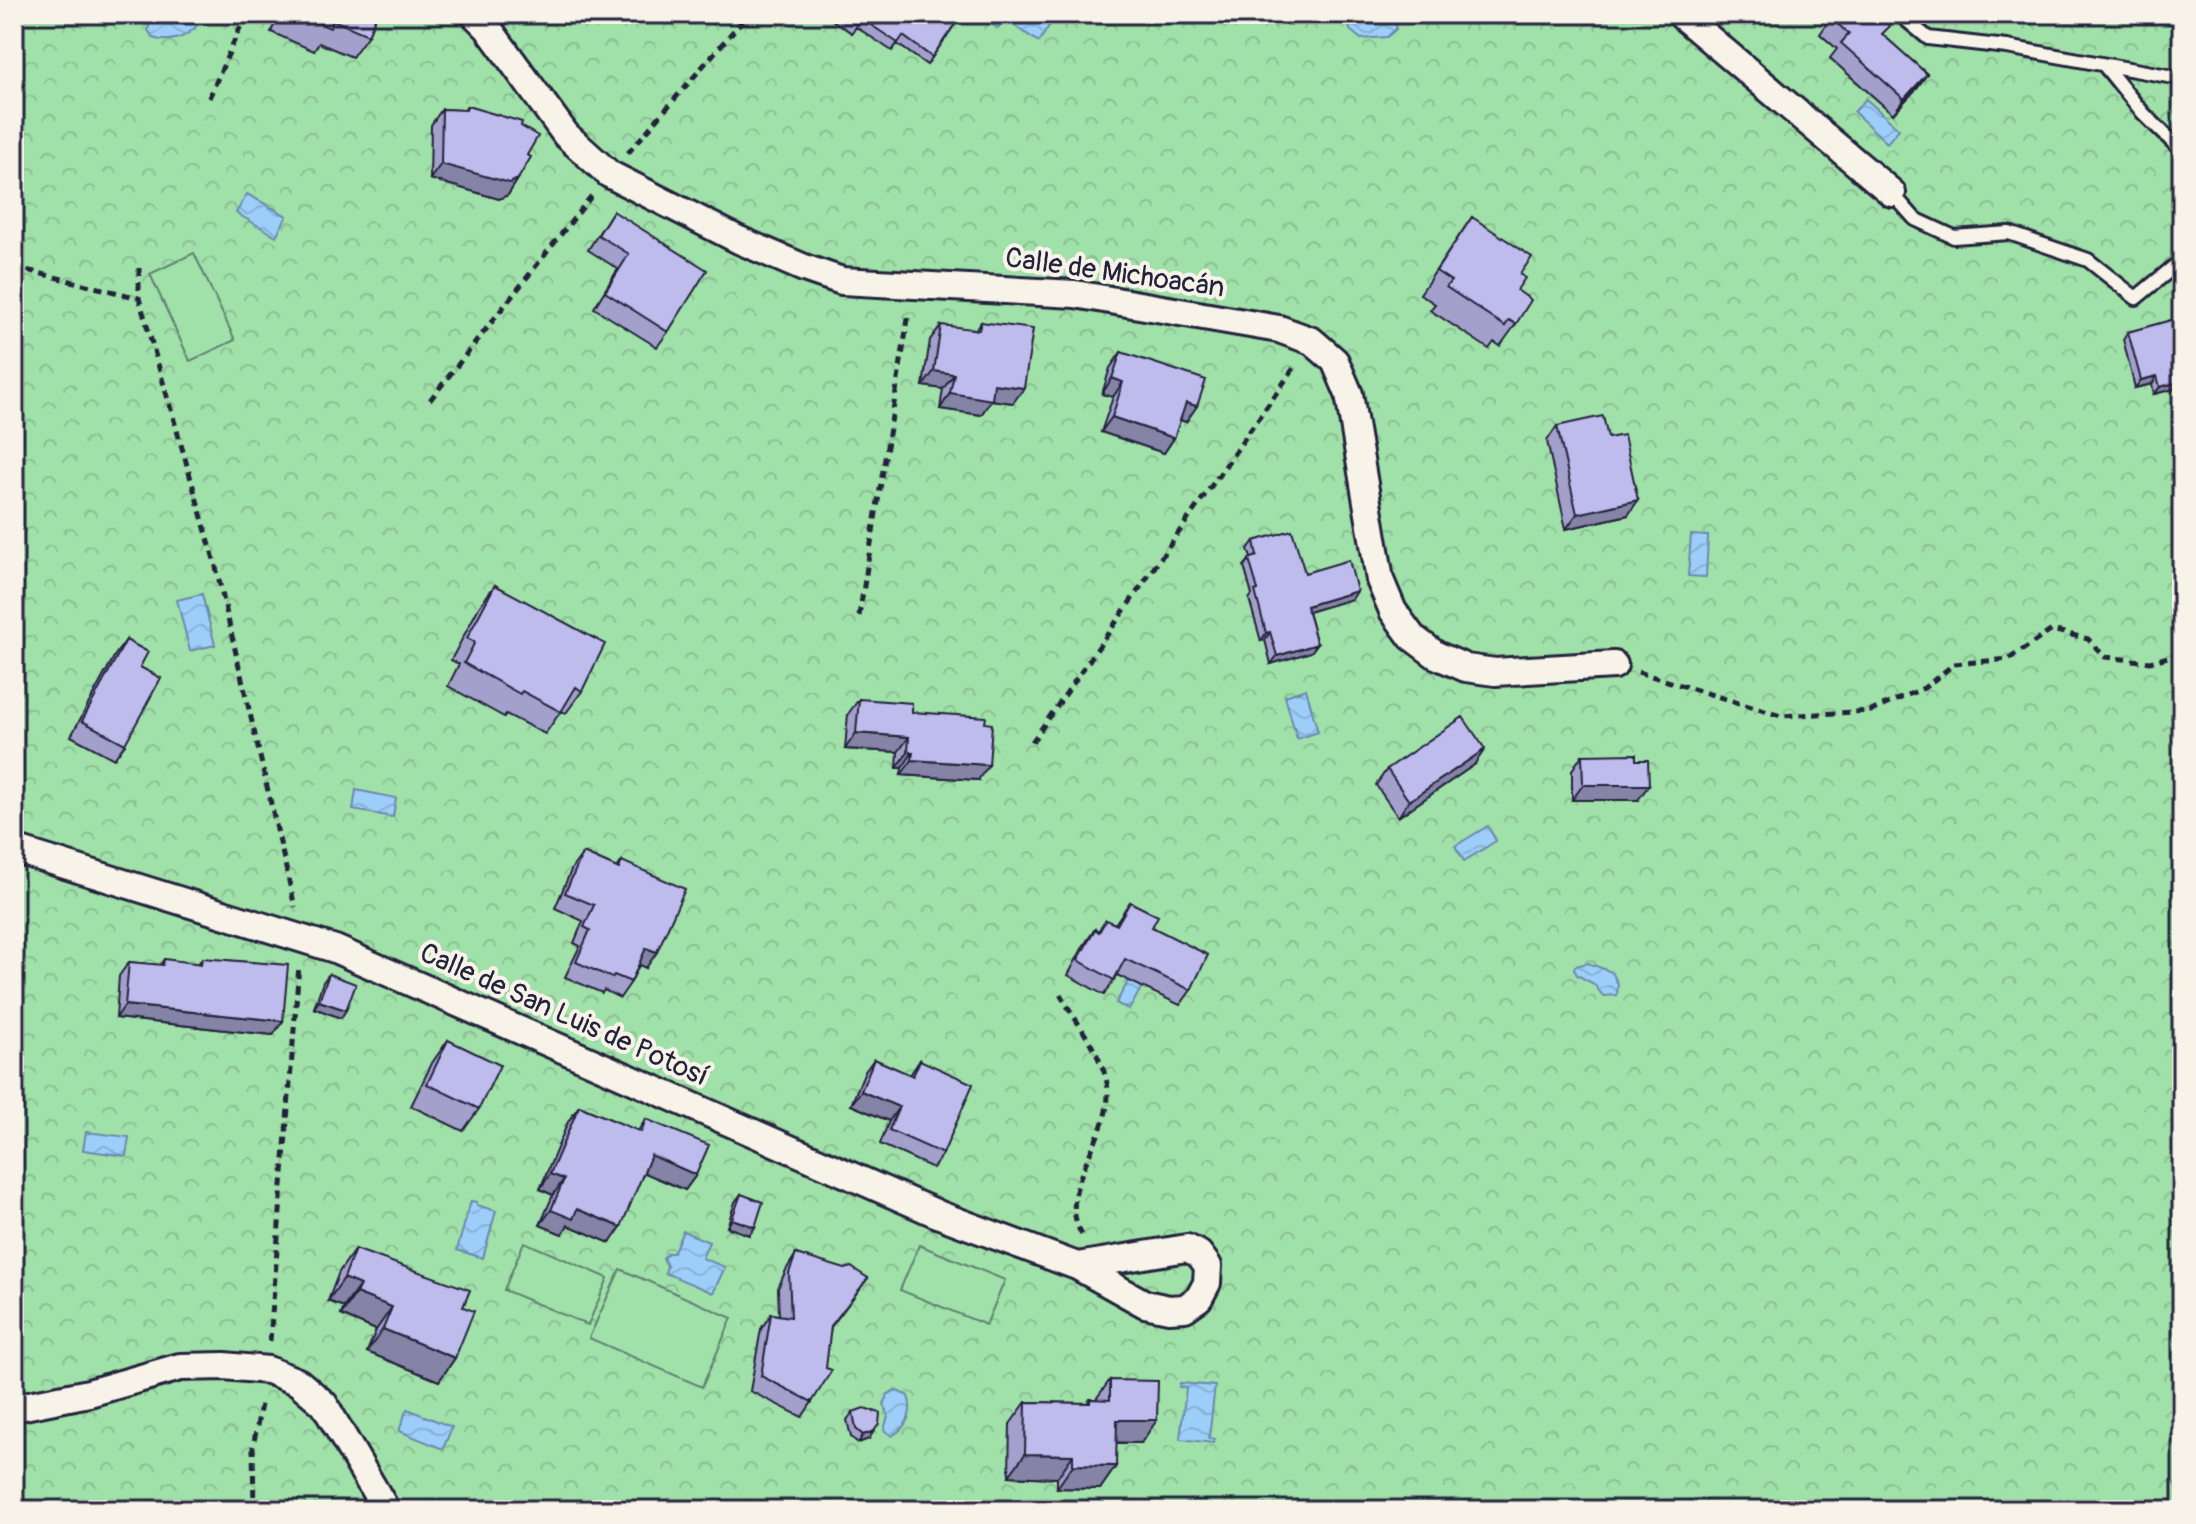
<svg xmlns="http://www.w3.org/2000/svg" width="2196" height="1524" viewBox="0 0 2196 1524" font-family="Pangolin,sans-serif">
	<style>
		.forest { fill: url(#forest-crowns); stroke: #618172; stroke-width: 2 }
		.garden { fill: #a0e0a9; stroke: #618172; stroke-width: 2 }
		.water { fill: url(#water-waves); stroke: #6c89ad; stroke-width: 2 }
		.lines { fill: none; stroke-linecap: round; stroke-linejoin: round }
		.service-casing { stroke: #22223b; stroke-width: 18 }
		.minor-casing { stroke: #22223b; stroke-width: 32 }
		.path { stroke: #22223b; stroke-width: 5; stroke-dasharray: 8 6; stroke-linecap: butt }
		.service { stroke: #f7f3e8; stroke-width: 12 }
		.minor { stroke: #f7f3e8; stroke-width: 26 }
		.wall { fill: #a3a1cc; stroke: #22223b; stroke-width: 2 }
		.shaded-wall { fill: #8583a6; stroke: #22223b; stroke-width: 2 }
		.building { fill: #bebbed; stroke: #22223b; stroke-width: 2 }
		.labels { text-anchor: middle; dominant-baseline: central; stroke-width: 8; stroke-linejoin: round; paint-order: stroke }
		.street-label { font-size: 28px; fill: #22223b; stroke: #f7f3e8 }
	</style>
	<defs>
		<pattern id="forest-crowns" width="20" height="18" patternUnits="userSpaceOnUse" patternTransform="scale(2)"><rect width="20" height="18" fill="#a0e0a9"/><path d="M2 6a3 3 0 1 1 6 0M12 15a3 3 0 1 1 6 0" fill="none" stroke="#8ac092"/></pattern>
		<pattern id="water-waves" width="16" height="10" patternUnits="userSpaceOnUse" patternTransform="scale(2)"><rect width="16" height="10" fill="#9dcef9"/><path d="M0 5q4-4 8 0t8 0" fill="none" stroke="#87b1d6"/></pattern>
	</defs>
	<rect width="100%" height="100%" fill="#ece8e9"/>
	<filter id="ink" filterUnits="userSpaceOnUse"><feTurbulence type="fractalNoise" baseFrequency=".0125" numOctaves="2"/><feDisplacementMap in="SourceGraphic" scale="16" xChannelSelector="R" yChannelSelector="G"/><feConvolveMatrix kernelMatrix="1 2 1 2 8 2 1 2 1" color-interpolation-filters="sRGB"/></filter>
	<g filter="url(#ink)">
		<path class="forest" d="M14,14h2168v1496h-2168z"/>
		<path class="garden" d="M194,253l41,87 -45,21 -40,-87z
			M524,1242l84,36 -20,47 -84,-35z
			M919,1245l86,35 -19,45 -86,-35z
			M620,1269l112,49 -30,69 -113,-49z"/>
		<path class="water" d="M173,14h22l-1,9 5,-9 3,1c-6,20 -30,30 -49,23l-5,-8 2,-8 8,-5z
			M989,14h52l11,7 -13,21 -35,-23 -6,9 -13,-8z
			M1352,14h35l9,6v9l-9,8 -26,2 -11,-9 -1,-10z
			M1866,99l33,30 -12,14 -33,-31z
			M247,194l40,22 -11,20 -40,-23z
			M1691,535l17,1 -2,41 -18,-1z
			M202,594l13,51 -25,6 -13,-51z
			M1306,689l12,43 -21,7 -12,-43z
			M356,790l40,8 -3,19 -40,-7z
			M1488,826l8,15 -32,20 -9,-15z
			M1154,935l13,7 -38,68 -13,-7z
			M1588,963l24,9 6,12 -1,11 -14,1 -9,-12 -17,-9 -3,-6 1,-3z
			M86,1132l43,5 -3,19 -43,-6z
			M471,1201l6,1v3l19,6 -13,47 -26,-8z
			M683,1231l26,11 -7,16 23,9 -12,26 -48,-20 2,-7 -4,-8 5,-5h5z
			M1180,1383l35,3 -6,52 5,1 -1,4 -33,-4 6,-51 -7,-1z
			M895,1390l13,6c6,17 -1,31 -16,40l-8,-6 4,-14 -4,-12 3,-9z
			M407,1409l45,18 -9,22 -44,-18z"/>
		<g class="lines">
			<defs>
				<path id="service" d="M1899,14l29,24 79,9 172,31
					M2104,65l39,48 39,38
					M1892,193l23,26 39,18 55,-4 79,27 48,38 46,-38"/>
				<path id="minor" d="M474,14l14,14 78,107 43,39 130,66 65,28 38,13 233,13 204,35 33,12 23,20 14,33 31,186 13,31 19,26 24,18 30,13 29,4 119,-7
					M1680,14l212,179
					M14,849l321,100 605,266 137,51 68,38 24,5 16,-1 14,-10 8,-15 1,-17 -9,-12 -12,-6 -110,18
					M14,1408l75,-15 91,-26 44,-1 44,4 30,12 26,22 62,106"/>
			</defs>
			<use href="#service" class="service-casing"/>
			<use href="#minor" class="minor-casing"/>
			<path class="path" d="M209,98l37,-84
				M628,153l120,-139
				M14,267l125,31
				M139,268v30l76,265 80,344
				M430,400l163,-206
				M859,616l50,-303
				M1638,672l143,44 90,-5 53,-23 30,-24 55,-5 43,-29 36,9 17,18 45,5 32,-9
				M1032,742l264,-377
				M1060,994c15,27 49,69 48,100 0,48 -53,95 -26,141
				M270,1341l29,-376
				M254,1510l-1,-63 9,-48"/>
			<use href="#service" class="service"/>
			<use href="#minor" class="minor"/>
		</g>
		<path class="wall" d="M279,14h98l-9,21 -16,22 -33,-14 -5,8 -43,-19z
			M823,14h139l-35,51 -30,-21 -5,7 -36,-24 -4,6z
			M1879,16l4,19 44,39 -11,15 -23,25 -63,-56 7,-9 -17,-15 11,-16z
			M467,106l54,20 6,29 -9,24 -10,16 -9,4 -69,-20 1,-54 11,-16 22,1z
			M613,211l55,121 -11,15 -63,-39 24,-39 -30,-19z
			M1472,217l48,57 -3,16 -1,34 -16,22 -6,-4 -5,7 -59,-39 5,-6 -15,-10z
			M2182,317v70l-28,7 -2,-10 -17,4 -12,-49 5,-7z
			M981,322l32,81 -22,-3 -10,15 -41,-6 3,-20 -20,-3 7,-46 11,-15 34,5z
			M1121,352l65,70 -6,-2 -6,18 -10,15 -63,-21 12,-35 -11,-3 8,-26z
			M1557,426l51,12 30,62 -10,15 -62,14 -19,-88z
			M1254,541l51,32 52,18 -5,8 -44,13 9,32 -6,8 -40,12 -6,-24 -4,1 -12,-42 3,-4 -8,-29 7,-8 -3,-9z
			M495,585l87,106 -16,22 -5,-2 -16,23 -39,-20 -2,3 -56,-31 11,-22 -8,-4 28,-53z
			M126,640l-1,104 -11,15 -43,-23 44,-81z
			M859,699l119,81 -77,-5 1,-7h-5l1,-16 -53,-3 3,-35z
			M1582,755l56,45h-66v-30z
			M1474,765l-76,52 -22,-32 11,-16z
			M583,853l34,15 5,-7 24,107 -7,-3 -8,17 -11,16 -16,-8 -2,3 -37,-16 15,-31 -6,-3 9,-22 -28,-13 17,-40z
			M1130,902l22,25 39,63 -11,15 -63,-30 -13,20 -36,-20 16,-30 11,-16 3,2 8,-11 9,4z
			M202,958l81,63 -10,14 -157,-17 3,-42 10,-14 31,3 4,-6 34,5z
			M329,974l12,44 -27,-10 9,-26z
			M448,1040l31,69 -16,22 -52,-25 21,-43z
			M874,1059l36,16 10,-15 23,94 -10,14 -53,-24 9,-23 -38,-16 13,-32z
			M579,1106l59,25 8,-12 50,56 -11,15 -41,-18 -34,71 -42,-18 -6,9 -22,-9 13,-30 -13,-6 28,-67z
			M741,1194l14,33 -6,8 -22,-8 8,-25z
			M355,1249l108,58 -8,51 -16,23 -72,-29 9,-22 -35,-15 3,-8 -16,-6 11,-29z
			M796,1254l72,24 -37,49 -19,75 -10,15 -52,-26 11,-62 10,-15 8,1 -1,-27 8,-18z
			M1110,1380l31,63h-25v23l-16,23 -43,-1v-10l-48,-2 1,-52 16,-22 61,1 3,-4h6z
			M853,1412l16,27 -11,4 -7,-6 -4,-17z"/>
		<path class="shaded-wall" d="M1454,14h52l-4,6 -50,-4z
			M1927,74l-11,15 -23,25 11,-15z
			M441,164l77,15 -10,16 -9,4 -69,-20z
			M934,371l20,3 -11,15 -20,-3z
			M2157,376l-5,8 -17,4 6,-8z
			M1112,378l11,4 -10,15 -11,-3z
			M2182,381v6l-28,7 6,-7z
			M994,384l30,4 -11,15 -22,-3 -10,15 -41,-6 10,-16z
			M1186,403l11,3 -11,16 -11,-4z
			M1112,417l62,21 -10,15 -63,-21z
			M1638,500l-10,15 -62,14 11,-15z
			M1357,591l-5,8 -51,15 5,-8z
			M1270,632l-5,8 -4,1 5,-8z
			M1317,644l-6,8 -40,12 6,-8z
			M856,733l53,4 -11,15 -53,-3z
			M1485,749l-11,16 -76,52 11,-16z
			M908,752h5l-11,16h-5z
			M912,760l77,5 -11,15 -77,-5z
			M1583,785h66l-11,15h-66z
			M646,948l11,4 -11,16 -10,-5z
			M319,1001l27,9 -5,8 -27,-10z
			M125,1005l158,16 -10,14 -157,-17z
			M861,1091l38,16 -10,14 -38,-16z
			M651,1155l45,20 -11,15 -45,-19z
			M550,1174l14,5 -11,16 -13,-6z
			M577,1209l44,18 -11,16 -42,-18 -6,9 -22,-9 11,-15z
			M732,1219l23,8 -6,8 -22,-8z
			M344,1278l16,7 -16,22 -16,-6z
			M356,1293l36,14 -16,23 -35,-15z
			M383,1329l72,29 -16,23 -72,-29z
			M1117,1420h40l-16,23 -40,-1z
			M874,1431l-5,8 -11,4 5,-8z
			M1025,1454l48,1 -16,23 -48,-2z
			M1073,1465l43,1 -16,23 -43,-1z"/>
		<path class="building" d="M297,14h80l-9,21 -35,-15 -3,8z
			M840,14h122l-30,43 -29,-21 -5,7 -36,-24 -5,6z
			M1835,14h45l-2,1 12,11 -8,8 45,40 -23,25 -63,-56 8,-9 -18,-16z
			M467,106l55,16 -1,4 17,10 -11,19 4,2 -13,22 -8,4 -69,-19 1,-55 24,1z
			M613,211l94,59 -39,62 -63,-40 24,-38 -31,-19z
			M1472,217l60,40 -12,17 5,4 -8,12 14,10 -15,24 -7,-4 -4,6 -59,-39 5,-6 -15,-10z
			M2182,317v64l-22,6 -3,-11 -16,4 -13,-48z
			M981,322l52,7 -9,59 -30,-4 -2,16 -42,-7 4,-19 -20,-3 7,-46 38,5z
			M1121,352l85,28 -9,26 -11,-3 -12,35 -62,-21 11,-35 -11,-4z
			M1603,416l5,22 16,-3 14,65 -61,14 -20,-88z
			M1292,530l13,43 44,-13 8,31 -51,15 11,38 -40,12 -7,-24 -4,1 -11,-42 3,-1 -9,-31 8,-3 -3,-15z
			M495,585l110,59 -23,47 -6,-4 -15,25 -39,-21 -2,3 -56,-31 11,-21 -8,-4z
			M126,640l22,12 -8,15 21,11 -36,66 -43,-23z
			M859,699l53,4v9l74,5 -1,6 7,1 -3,41 -77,-5 1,-8h-5l1,-15 -53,-4z
			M1463,717l22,32 -76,52 -22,-32z
			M1636,754v6h12l1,25h-66l-1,-30z
			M583,853l36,16 3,-8 63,28 -28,63 -11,-4 -15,34 -17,-7 -2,3 -36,-16 14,-32 -6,-3 10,-22 -29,-12z
			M1130,902l28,14 -6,11 56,28 -17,35 -66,-31 -11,21 -36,-20 17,-31 4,3 7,-12 11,5z
			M202,958l86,7 -5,56 -158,-16 4,-43 34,3 1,-6 37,5z
			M329,974l27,10 -10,26 -27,-9z
			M448,1040l52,25 -21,44 -52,-25z
			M874,1059l39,17 7,-16 53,24 -30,70 -54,-24 10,-23 -38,-16z
			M579,1106l62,26 5,-13 63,26 -13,30 -45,-20 -30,72 -44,-18 -4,10 -22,-9 13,-31 -14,-5z
			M741,1194l22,8 -8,25 -23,-8z
			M355,1249l115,41 -7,17 11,4 -19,47 -72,-29 9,-22 -36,-14 4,-8 -16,-7z
			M796,1254l49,15 6,-2 17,11 -37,48 -5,42 6,2 -20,32 -51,-26 10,-62 20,3 -2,-44z
			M1110,1380l48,1 -1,39h-40l-1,46 -43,-1v-10l-48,-1 1,-52 64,1v-4l20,1z
			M864,1408l16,5 -1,11 -5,7 -11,4 -7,-6 -3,-17z"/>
	</g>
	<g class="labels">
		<g class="street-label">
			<text transform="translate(1115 273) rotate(8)">Calle de Michoacán</text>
			<text transform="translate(564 1015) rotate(24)">Calle de San Luis de Potosí</text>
		</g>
	</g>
	<rect width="2196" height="1524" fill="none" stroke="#f7f3e8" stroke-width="48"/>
	<rect x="24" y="24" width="2148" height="1476" fill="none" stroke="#22223b" stroke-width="3" filter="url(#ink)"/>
</svg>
